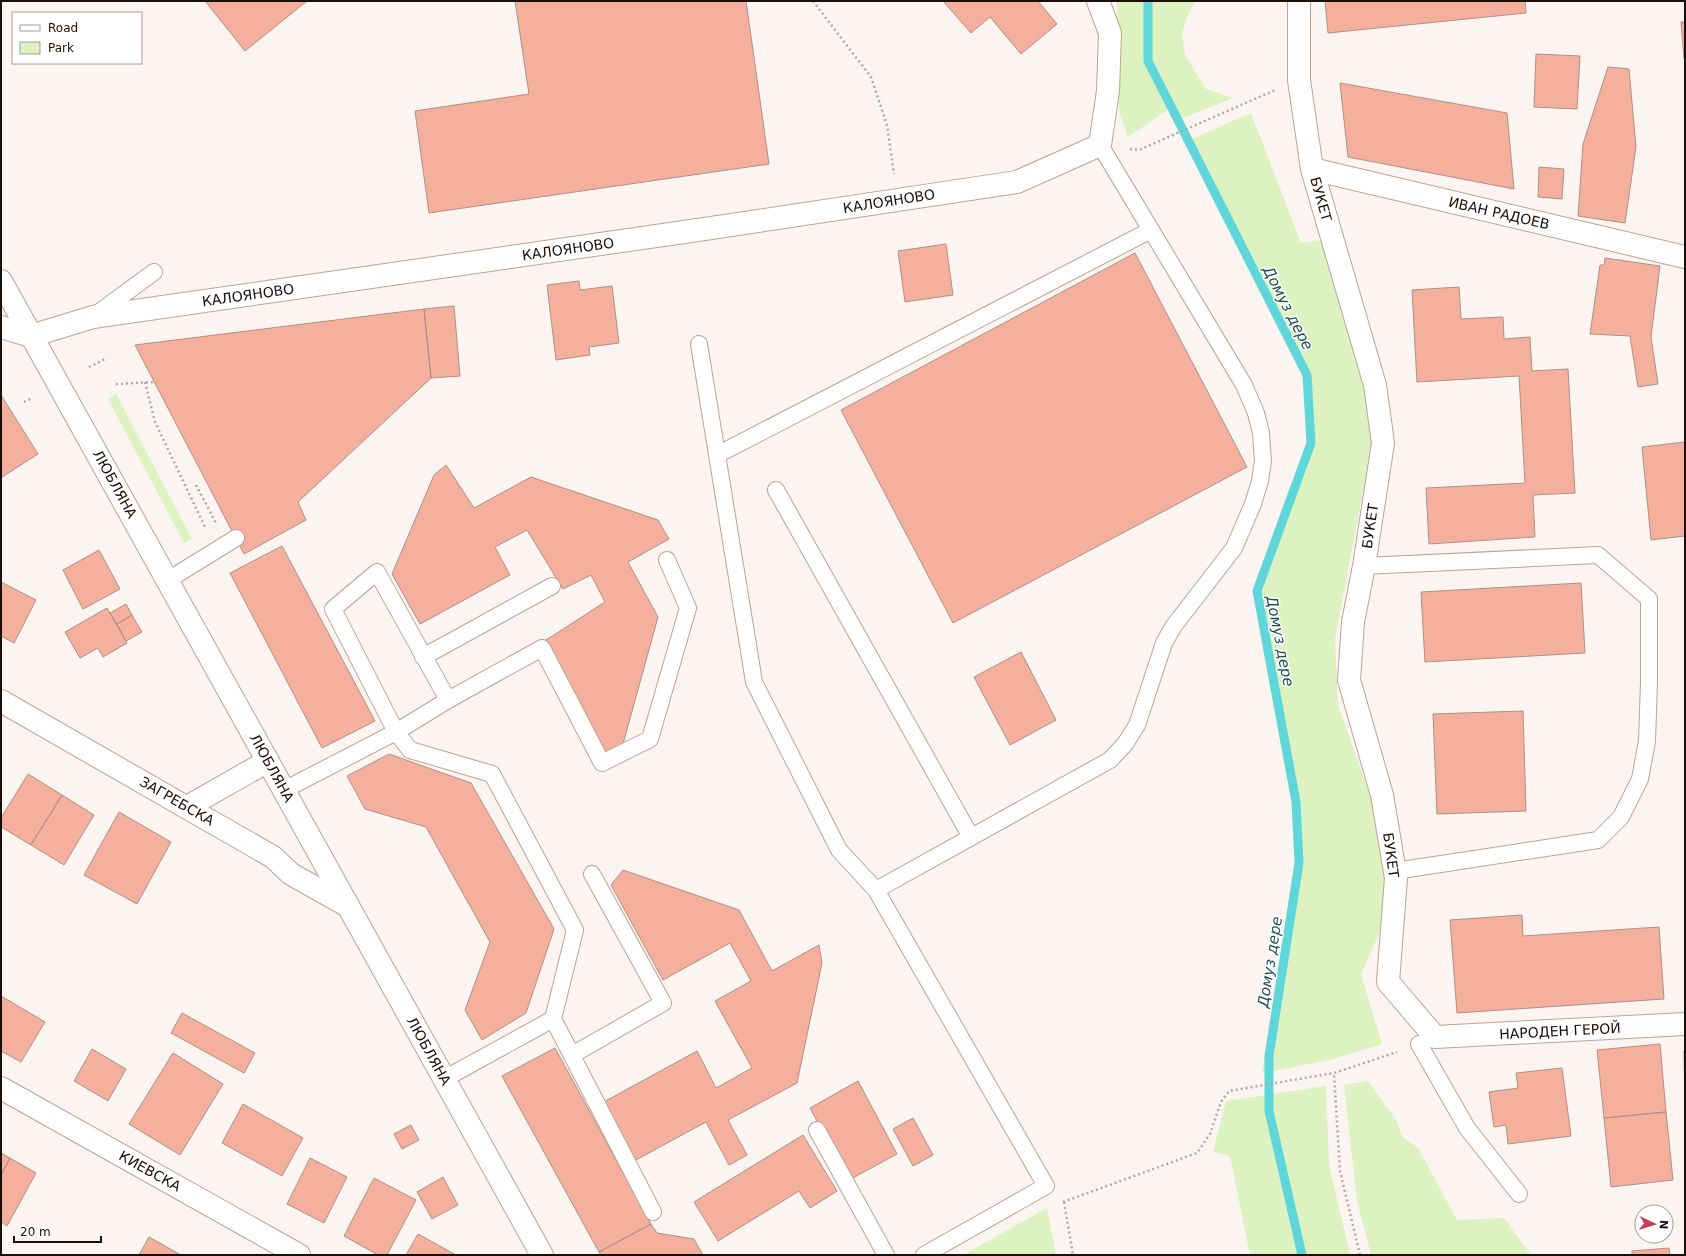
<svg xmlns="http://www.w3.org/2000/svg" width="1686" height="1256" viewBox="0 0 1686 1256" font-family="'DejaVu Sans',sans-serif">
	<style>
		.green { fill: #ddf2c1 }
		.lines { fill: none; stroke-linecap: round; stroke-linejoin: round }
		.stream { stroke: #5fd7da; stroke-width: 9 }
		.building { fill: #f4b09c; stroke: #b18f85 }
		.service-casing { stroke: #c1a291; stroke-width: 18 }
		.minor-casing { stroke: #c1a291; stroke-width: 24 }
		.tertiary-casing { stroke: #c1a291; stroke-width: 24 }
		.path { stroke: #b1a9a5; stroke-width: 2.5; stroke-dasharray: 2 3; stroke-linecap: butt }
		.service { stroke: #fff; stroke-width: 16 }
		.minor { stroke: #fff; stroke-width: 22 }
		.tertiary { stroke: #fff; stroke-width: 22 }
		.labels { text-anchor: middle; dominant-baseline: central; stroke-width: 3; stroke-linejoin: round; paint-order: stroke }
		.street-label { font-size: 14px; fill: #1a0f09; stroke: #fff }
		.water-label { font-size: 15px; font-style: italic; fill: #1a4f50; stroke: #fff }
	</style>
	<rect width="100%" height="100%" fill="#fbf4f1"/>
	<path class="green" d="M1117,1h79l-7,11 -7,21 3,22 21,34 27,9 -55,22 -7,-12 -43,29 -9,-25z
		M1251,113l50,130 20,-3 47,155 4,49 -37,195 3,66 32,90 17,86 -8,53 -18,40 21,70 -52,16 -68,13 37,-210 -3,-61 -39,-211 54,-148 -4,-68 -120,-234z
		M116,394l76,145 -8,4 -76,-144z
		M1368,1081l28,39 6,16 16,12 39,72 47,-2 27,37h-160l-14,-54 -13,-116z
		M1326,1086l3,78 21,91h-100l-20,-99 -17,-4 13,-51z
		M1047,1208l9,47h-93z"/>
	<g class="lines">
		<path class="stream" d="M1148,1v60l159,314 4,68 -54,148 39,211 3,61 -30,193v55l33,144"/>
	</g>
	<path class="building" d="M205,1h102l-62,50z
		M515,1h231l23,163 -340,49 -14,-102 114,-17z
		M943,1h95l19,23 -36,30 -31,-37 -19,16z
		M1325,1h200l1,12 -198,20z
		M1681,22h4v37h-1z
		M1536,54l44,2 -3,53 -43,-2z
		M1608,67l21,2 7,78 -11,76 -47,-7 5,-72z
		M1340,83l167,30 7,76 -166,-32z
		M1539,167l25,2 -2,30 -24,-2z
		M946,244l7,51 -48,7 -7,-51z
		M1135,253l112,214 -294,156 -112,-213z
		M1605,258l55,8 -9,71 7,47 -20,3 -8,-51 -40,-2 10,-69h4z
		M579,281l1,9 32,-4 7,57 -30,4 1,8 -34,5 -9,-75z
		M1459,287l2,32 42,-2 1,22 26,-2 2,34 36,-2 7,124 -42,2 2,42 -106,7 -3,-56 99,-5 -6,-107 -102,6 -5,-92z
		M454,306l6,70 -29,2 -7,-69z
		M424,309l7,69 -133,124 8,18 -62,34 -109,-209z
		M1,395l37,59 -36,23 -1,-1z
		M1685,442v94l-34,4 -9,-93z
		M446,465l28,43 57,-31 127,43 11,19 -41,23 30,55 -35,127 -18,9 -62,-111 62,-40 -14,-27 -28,14 -36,-59 -32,17 15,28 -90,49 -28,-50 42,-99z
		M282,546l93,175 -53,27 -92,-175z
		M99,550l21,39 -37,20 -20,-39z
		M1,582l35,18 -22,43 -13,-7z
		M1581,583l4,70 -160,9 -4,-70z
		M126,604l6,11 -15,9 -7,-11z
		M107,608l20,35 -24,14 -5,-9 -18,10 -15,-26z
		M132,615l10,17 -16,9 -9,-17z
		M1021,652l35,68 -46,25 -36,-68z
		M1523,711l3,100 -89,3 -4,-100z
		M389,754l82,29 83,146 -28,84 -44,27 -17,-30 25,-68 -64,-115 -61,-18 -18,-33z
		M28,774l34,21 -31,50 -30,-18v-9z
		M62,795l32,20 -30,50 -33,-20z
		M119,812l52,30 -34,62 -53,-29z
		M623,870l116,40 33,61 47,-26 3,18 -25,120 -69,37 19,35 -18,10 -23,-43 -72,39 -32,-58 95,-52 19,37 36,-20 -37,-67 36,-20 -21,-38 -67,37 -52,-95z
		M1522,915l1,21 136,-9 5,72 -207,14 -7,-93z
		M1,996l44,26 -24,40 -20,-11z
		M182,1013l73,40 -11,20 -73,-40z
		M1660,1044l6,68 -62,6 -7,-68z
		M555,1048l96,176 -52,28 -97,-176z
		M92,1049l34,20 -18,32 -34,-20z
		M1684,1051h1v65z
		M173,1053l50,31 -43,71 -51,-31z
		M1562,1068l9,68 -63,8 -2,-19 -12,2 -5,-35 29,-4 -2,-15z
		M858,1081l39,73 -48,26 -39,-72z
		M243,1104l60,34 -21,38 -60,-33z
		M1666,1112l7,68 -62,7 -7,-69z
		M913,1118l20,37 -20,11 -20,-37z
		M411,1125l8,15 -17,9 -8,-15z
		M803,1135l34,56 -27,17 -11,-17 -81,50 -24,-39z
		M1,1153l9,5 -9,17z
		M10,1158l26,15 -29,53 -6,-4v-47z
		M310,1158l37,19 -23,46 -37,-19z
		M443,1177l15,28 -26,14 -15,-27z
		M374,1178l42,22 -29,55h-9l-34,-19z
		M651,1224l6,9 37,6 9,16h-102l-2,-3z
		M418,1234l38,21h-50z
		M149,1237l32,18h-42z
		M1669,1248l1,7h-38v-4z"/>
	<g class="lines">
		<defs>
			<path id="service" d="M94,316l60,-44
				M699,344l55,338 85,168 37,40 170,296 -122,69
				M717,455l434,-225
				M776,490l195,347
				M1364,566l234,-11 51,44v83l-2,59 -7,38 -19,38 -23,23 -203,31
				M168,580l68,-42
				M423,657l129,-71
				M448,700l-71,-128 -44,37 63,123 14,18 82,24 83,156 -22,89 100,193
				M284,790l112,-58 52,-32 94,-52 60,115 48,-24 38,-131 -21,-48
				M876,890l234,-130 15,-16 12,-19 27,-82 9,-16 61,-79 19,-44 7,-23 3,-20 -2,-28 -5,-20 -12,-28 -144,-240
				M1419,1044l48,84 52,66
				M572,1055l91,-52 -71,-129
				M444,1079l109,-60
				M817,1130l69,125"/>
			<path id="minor" d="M1299,1v79l13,89 63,216 8,58 -19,123 -11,56 -4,58 33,115 14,83 -8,104 47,55 250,-13
				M1312,169l373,88
				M1,327l30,9 62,-19 598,-86 326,-49 83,-37 8,-54 2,-58 -12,-32
				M1,701l272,156 18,17 57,32
				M187,807l81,-46
				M1,1088l298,167"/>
			<path id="tertiary" d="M1,281l541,974"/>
		</defs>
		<use href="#service" class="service-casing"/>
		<use href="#minor" class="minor-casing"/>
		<use href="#tertiary" class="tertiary-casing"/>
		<path class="path" d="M813,1l58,76 16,48 7,49
			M1130,149l9,1 136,-60
			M89,367l18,-9
			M145,382l10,40 51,107
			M116,384l38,-2
			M24,402l8,-4
			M196,485l20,38
			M1063,1202l134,-49 13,-19 11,-32 8,-11 105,-18
			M1064,1202l9,53
			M1360,1255l-20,-84 -6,-98 63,-21"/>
		<use href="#service" class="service"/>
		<use href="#minor" class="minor"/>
		<use href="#tertiary" class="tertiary"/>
	</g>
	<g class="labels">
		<g class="street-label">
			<text transform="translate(1321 199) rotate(74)">БУКЕТ</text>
			<text transform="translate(889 201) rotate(-9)">КАЛОЯНОВО</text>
			<text transform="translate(1499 213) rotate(13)">ИВАН РАДОЕВ</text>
			<text transform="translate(568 249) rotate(-8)">КАЛОЯНОВО</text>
			<text transform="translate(248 295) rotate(-8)">КАЛОЯНОВО</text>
			<text transform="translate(115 484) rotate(61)">ЛЮБЛЯНА</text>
			<text transform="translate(1370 526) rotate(-82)">БУКЕТ</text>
			<text transform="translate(272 768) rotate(61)">ЛЮБЛЯНА</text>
			<text transform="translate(177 801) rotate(30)">ЗАГРЕБСКА</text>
			<text transform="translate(1391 855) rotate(82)">БУКЕТ</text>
			<text transform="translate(1560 1031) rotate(-3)">НАРОДЕН ГЕРОЙ</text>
			<text transform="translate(429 1051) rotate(61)">ЛЮБЛЯНА</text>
			<text transform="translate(150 1171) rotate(29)">КИЕВСКА</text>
		</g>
		<g class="water-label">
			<text transform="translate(1288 308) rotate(63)">Домуз дере</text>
			<text transform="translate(1280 641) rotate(79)">Домуз дере</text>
			<text transform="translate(1270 962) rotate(-81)">Домуз дере</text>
		</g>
	</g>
	<rect width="1686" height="1256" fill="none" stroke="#1a0f09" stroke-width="4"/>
	<rect x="12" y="12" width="130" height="52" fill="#ffffff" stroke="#a39f9d"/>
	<rect x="20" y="25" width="20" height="6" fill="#ffffff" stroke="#a39f9d"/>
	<text x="48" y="32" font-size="12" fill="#1a0f09">Road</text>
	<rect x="20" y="42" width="20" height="12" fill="#ddf2c1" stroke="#a39f9d"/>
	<text x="48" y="52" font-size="12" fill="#1a0f09">Park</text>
	<g transform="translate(1654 1224) rotate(94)"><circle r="19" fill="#ffffff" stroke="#a39f9d"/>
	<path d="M0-3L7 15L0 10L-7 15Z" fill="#ca3b5a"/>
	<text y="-6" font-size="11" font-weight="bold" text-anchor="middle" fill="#1a0f09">N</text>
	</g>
	<path d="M14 1236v6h87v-6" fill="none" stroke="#1a0f09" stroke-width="2"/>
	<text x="20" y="1236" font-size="12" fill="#1a0f09" stroke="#ffffff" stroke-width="3" paint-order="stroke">20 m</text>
</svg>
